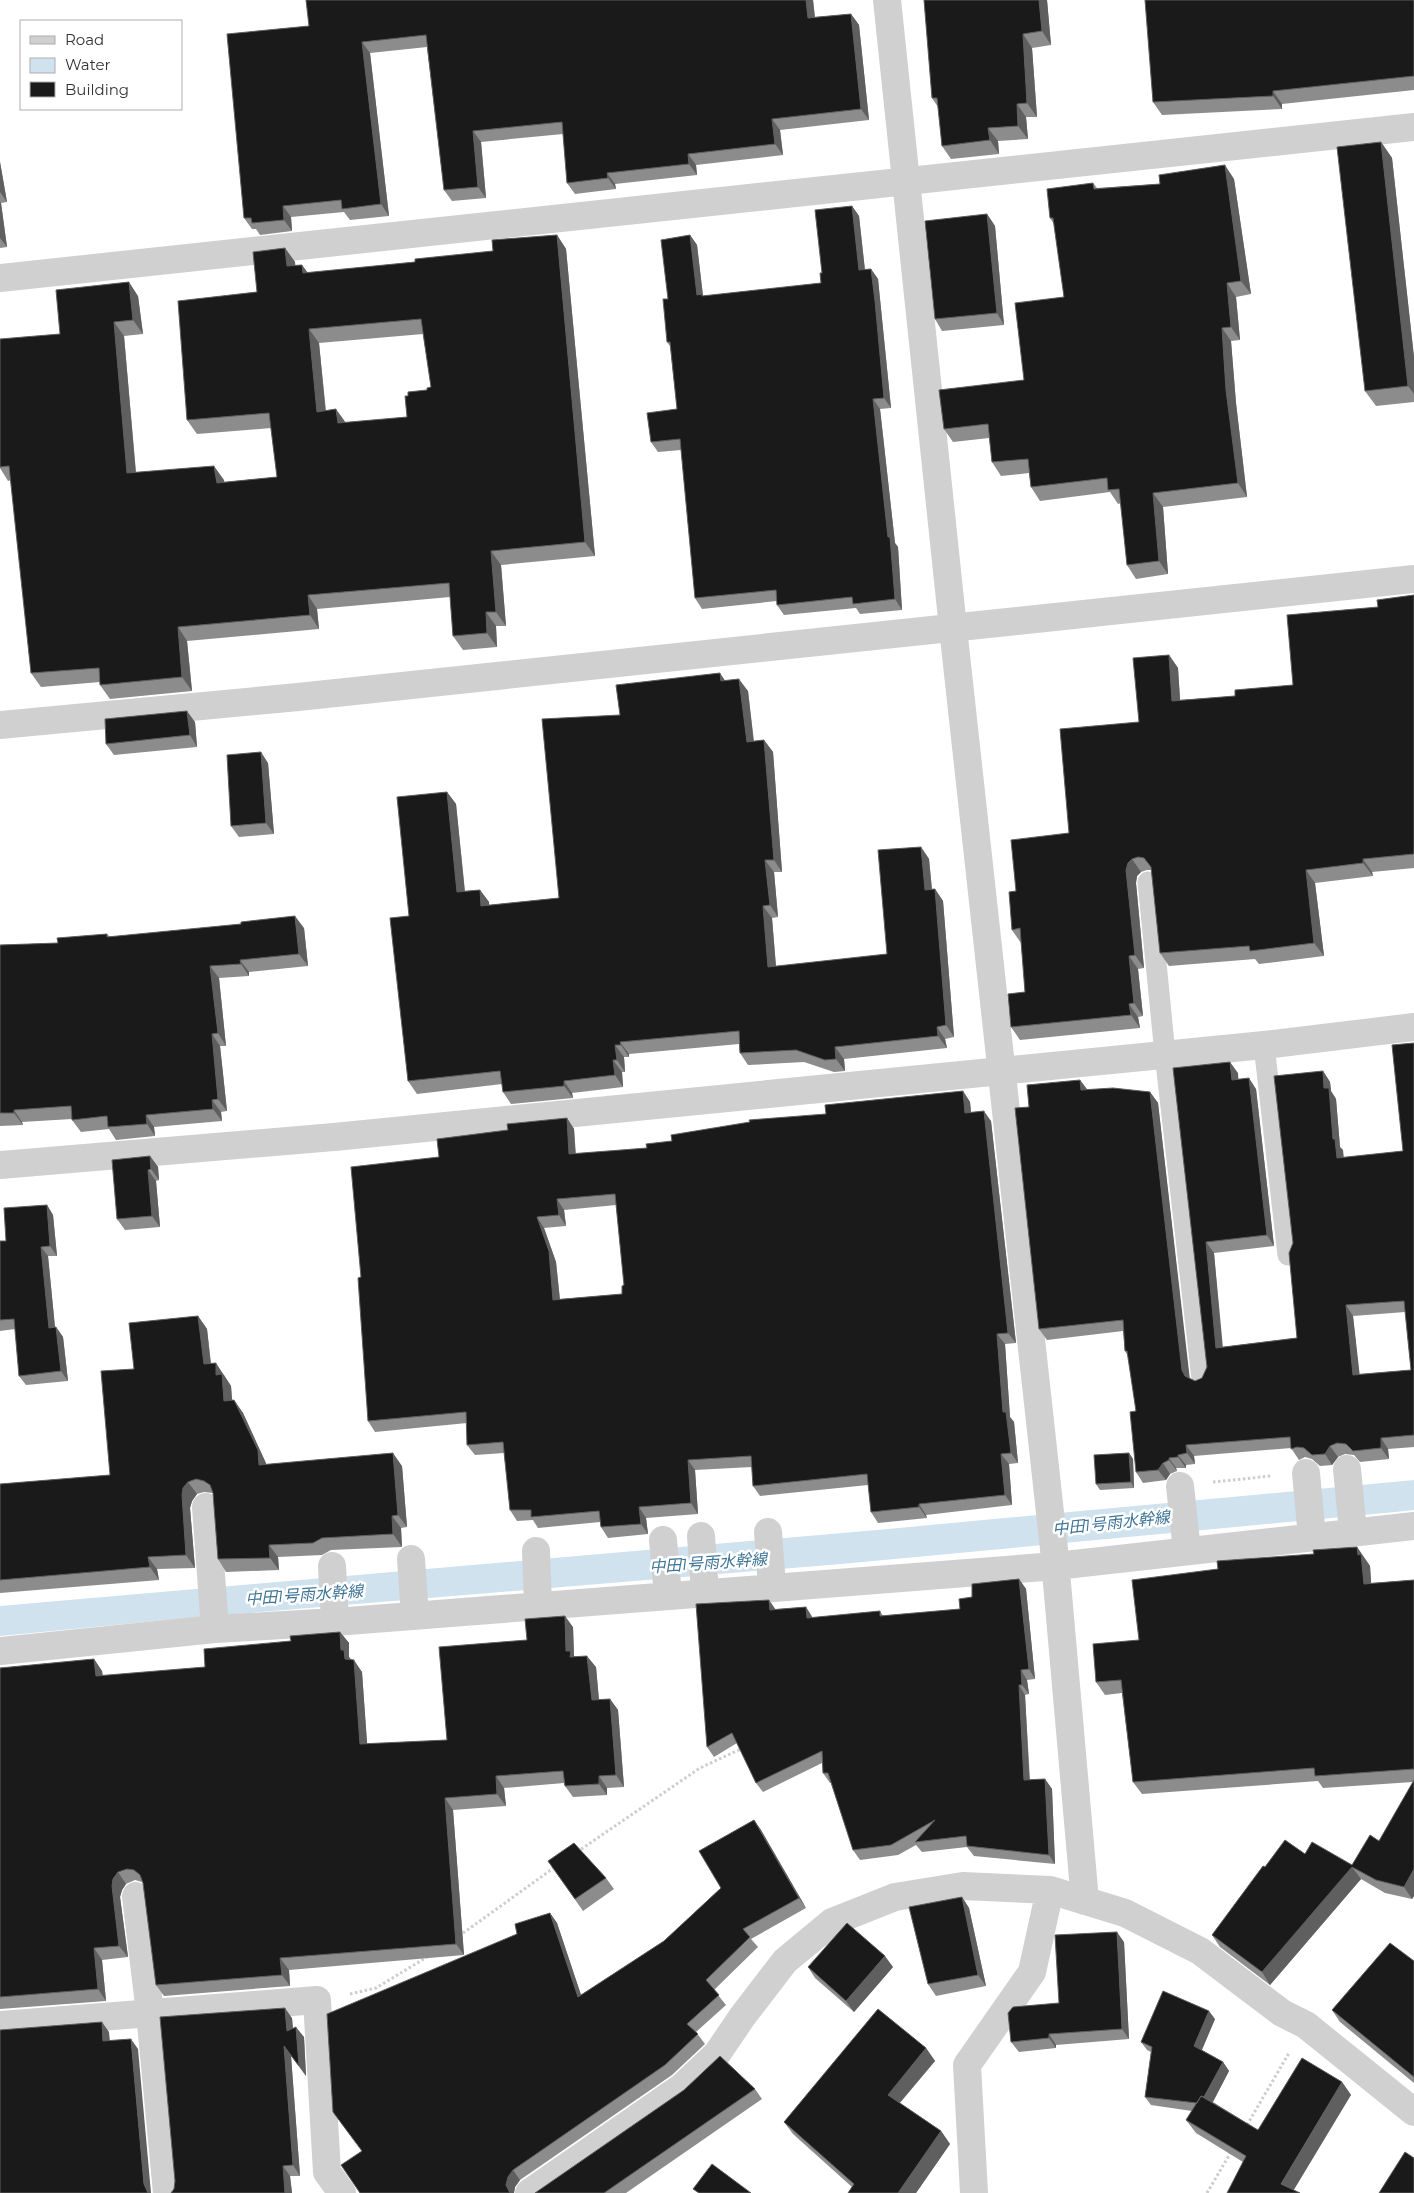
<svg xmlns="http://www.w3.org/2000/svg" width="1414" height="2193" viewBox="0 0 1414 2193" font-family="Montserrat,'Noto Sans JP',sans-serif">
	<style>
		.water { fill: #cfe2ee }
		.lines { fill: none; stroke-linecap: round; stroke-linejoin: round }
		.path { stroke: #cdcdcd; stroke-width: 3; stroke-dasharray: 2.5 2.5; stroke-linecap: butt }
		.service { stroke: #d0d0d0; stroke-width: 21 }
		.minor { stroke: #d0d0d0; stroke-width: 28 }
		.wall { fill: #8c8c8c; fill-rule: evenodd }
		.shaded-wall { fill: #5f5f5f }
		.building { fill: #1a1a1a; stroke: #5f5f5f; fill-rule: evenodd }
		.labels { text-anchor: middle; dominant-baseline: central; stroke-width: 5; stroke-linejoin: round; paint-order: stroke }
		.water-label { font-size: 16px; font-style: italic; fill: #3f7597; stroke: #fff }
	</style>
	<rect width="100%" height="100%" fill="#fff"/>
	<path class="water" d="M1414,1480v30l-19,2 -554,52 -653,54 -188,18v-30l877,-76z"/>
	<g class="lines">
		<path class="path" d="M1213,1482l58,-6
			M577,1852l123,-84 43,-20
			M459,1936l96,-69
			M350,1994l26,-6 51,-31
			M1247,2125l42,-72
			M1207,2193l24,-41"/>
		<path class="service" d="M1148,882l17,172 37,325
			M1264,1045l24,210"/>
		<path class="minor" d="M887,0l66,628 101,921 31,352
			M0,278l1414,-151
			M0,725l298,-28 1116,-118
			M0,1165l334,-28 930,-92 150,-18
			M1347,1469l6,63
			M1306,1473l6,64
			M1180,1486l7,65
			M206,1507l9,122
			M768,1532l4,55
			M701,1536l4,56
			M663,1540l5,55
			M536,1551l2,54
			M411,1559l4,57
			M332,1566l3,56
			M0,1651l215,-22 120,-7 721,-56 358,-40
			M136,1896l14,117 17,180
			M0,2025l317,-25 10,172 15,21
			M529,2193l153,-106 35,-33 25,-37 43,-56 47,-39 63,-25 68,-11 87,4 75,23 75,38 82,62 24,12 108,87
			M974,2193l-7,-128 65,-93 18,-82"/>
	</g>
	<path class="wall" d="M306,0h507l2,17 36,-3 8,11 10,95 -89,10 3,25 -87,10 1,10 -82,9 1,5 -41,5 -8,-11 -4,-49 -82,8 5,56 -34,3 -8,-11 -17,-143 -57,6 19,163 -39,4 -6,-8 -53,5 1,14 -32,4 -4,-6h-4l-8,-11 65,-192z
		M924,0h123l4,45 -19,3 5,69h-11l2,22 -30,2 1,13 -48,5 -9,-13 -4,-39 -6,-9z
		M1414,0v90l-132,14v5l-120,6 -9,-13z
		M1381,142l11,16 22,199v45l-38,4 -11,-15z
		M0,162l7,40 -6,1 6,44 -7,1z
		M1234,179l17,115 -15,3 4,43 -9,1 5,62 11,94 -84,10 5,67 -32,5 -9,-14 -6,-62 -3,1 -8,-12 -70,9 -9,-14 -2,-14 -28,3 -9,-14 -3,-24 -36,4 -9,-13 80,-49 40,-83 -10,-73 -4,-6 43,-35 4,5z
		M852,206l7,10 6,54 6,-1 7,10 13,129 -11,1 15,134 3,4 4,63 -42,4 -4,-6 -72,7 -7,-10v-4l-75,8 -7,-11 -14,-148 -23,2 -7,-10 26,-33 -7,-63 -3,-4 1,-43 22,-64 7,10 6,51 118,-13 1,-10z
		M987,214l8,12 9,99 -62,6 -7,-12z
		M557,235l9,14 29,307 -94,9 5,61h-10l1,21 -34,3 -10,-14 -3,-39 -133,12 2,20 -132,12 5,50 -82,8 -10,-14v-3l-59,5 -10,-14 -20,-193 -3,1 -8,-13v-1l60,-133 78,-38 5,38 -19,2 12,136 88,8v2l53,-5 -6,-49 -74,6 -10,-14 70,-128 28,-44 10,14v3h7l6,8 107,-11 78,-11zM423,334l8,53 -4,3 -19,6 -1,21 -62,6 -19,-12 -7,-68z
		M1414,595v273l-42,4 1,4 -58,7 9,73 -65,8 -4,-5 -86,7 -9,-13 -8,-83h-5l-6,2 -4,4 -1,7 8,85 -6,1 5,47 -5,1 2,11 -120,12 -9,-13 14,-35 -4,-49 -9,-13 4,-39 53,-58 70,-111 30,-67 9,13 2,32 55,-4 58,-11 85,-78z
		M725,680l23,11 6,50 10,-1 9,12 9,120h-8l4,45 -6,1 4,49 111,-13 34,-107 8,12 3,30h3l8,12 11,136 -9,2 2,9 -103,11 1,12 -11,1 -30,-10 -56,3 -8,-12 -1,-9 -110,10v3h-5l1,15h-3l1,15 -51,6 1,5 -62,6 -8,-12 -1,-8 -85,10 -9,-13 1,-165 38,-124 9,12 9,87 15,-1 9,12v3l70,-7 61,-183z
		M195,722l2,25 -83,8 -8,-11z
		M268,763l6,71 -35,3 -8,-11z
		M304,928l4,38 -59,6v4l-30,2 7,68h-6l7,65 -6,1 1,9 -68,6 1,9 -39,4 -7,-11 -28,3 -9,-12v-1l-50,3 1,3 -23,1v-181l58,-2 49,-9 3,3z
		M1414,1043v404l-26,2 1,10 -29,3 -6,-7 -9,-1 -7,3 -6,8 -12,1 -8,-7 -7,-2 -6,3 -8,-12 -97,8 1,8 -9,1v3h-10l1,3 -7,3 -4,6 -23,3 -7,-11v-61l-8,-55 -3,-5 -2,-20 -76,9 -8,-11 -10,-222 51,-27 7,9 63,3 8,11 31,275 6,3 7,-3 5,-11 -34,-299 65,5v6l18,10 18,157 -60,7 8,94 75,-9 -4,-95 30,-172 7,11 1,9 5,8 4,48 3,3v8l60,-7zM1405,1312l6,58 -52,4 -6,-58z
		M963,1091l7,11 1,10 20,9 25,222 -11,1 5,73 4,5 4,41 -9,1 3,41 -86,10 1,3 -49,5 -7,-11 -3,-27 -108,11 -7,-10 -1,-19 -57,3 3,44 -52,4 2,16 -40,4 -7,-11 -1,-5 -62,6 -5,-8 -16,1 -7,-11 -6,-57 -29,2 -8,-10v-22l-92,9 -7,-11 -7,-144 78,-120 69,-27 59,-12 7,11 2,25 71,-6 25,-7 154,-27zM616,1205l8,80 -2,9 -62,5 -4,-37 -12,-34 22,-2 -2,-16z
		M150,1156l8,11 1,13 -3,1 4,46 -35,3 -8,-11z
		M47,1205l6,10 4,41h-9l7,71h1l7,10 5,44 -42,4 -7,-9 -4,-47 -15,2v-90h6z
		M198,1316l9,13 4,34 13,12 7,11 1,14h2l9,13 23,51 136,2 5,61 -6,1 1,19 -71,3 -9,5 -44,2 1,13 -53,2 -8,-13 -5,-66 -9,-1 -7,2 -5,7 -2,7 5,60 -38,1 2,11 -159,13v-109l110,-9 24,-106z
		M1129,1453l4,6 1,29 -34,2 -4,-6z
		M1357,1547l13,19 1,17 43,-3v316l-2,3 -27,-6 -24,-14 -91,106 -50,-38 -8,-12 53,-68 40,-13 47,11 27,-24 34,-59 -90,6 -5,-7 -176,13 -9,-12 -11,-89 -17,2 -9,-13 43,-42 79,-71z
		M1019,1579l7,10 9,90 -8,1 2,14 -4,1 5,85 15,-1 7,10 3,75 -81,-8 -7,-9 -45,5 -6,-7 -18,10 -38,5 -7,-10 -22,-67h-1l-7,-10 -1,-10 -59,29 -7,-9 -19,-40 -23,14 -7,-10 69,-138 30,-2 7,11 67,-7 3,5 77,-7 12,-12z
		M573,1627l1,29 22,11 3,33 11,-1 8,11 6,77 -17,1v7l-34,2 -8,-11 -1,-3 -60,5 2,18 -53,4 11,145 -175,15 1,16 -126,10 -8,-11 -13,-102 -1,-1 -7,-2 -9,4 -4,6 -2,7 8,60 -26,3 4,41 -106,8v-341l94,-9 8,12 1,5 102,-9 86,-26 49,-9 9,11v14l13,15 5,72 80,-4 80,-100z
		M754,1820l7,10 45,78 -55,31 7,8 -44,43 12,15 -30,27 9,12 -33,31 -152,105 -5,7 -1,6h-154l2,-42 155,-217 33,-21 7,10 24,72 83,-54 57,-53z
		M548,1861l58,17 8,11 -31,22z
		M962,1897l7,11 17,78 -50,10 -8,-12z
		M1124,1942l5,97 -73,6v3l-37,4 -8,-10 48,-39z
		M1414,1961v122l-74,-61 -8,-12z
		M808,1967h85l-39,45 -39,-34z
		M292,2018l1,11 11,8 2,39 -15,-20 9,120h-10l2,17h-121z
		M1215,2019l-13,31 21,12 6,9 -16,31 45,28 84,-48 9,13 -108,67 -47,-29 -10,-13 6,-9 -41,-6 -6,-8 6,-45 -4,-2 -6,-8z
		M926,2048l9,13 -35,42 41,28 9,13 -34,49h-68l4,-6 -59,-53 -9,-12z
		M755,2089l7,10 -136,94h-91z"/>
	<path class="shaded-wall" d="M806,0h7l3,29 -8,-11z
		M1039,0h8l4,45 -9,-14z
		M851,14l8,11 10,95 -8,-11z
		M1023,34l9,14 5,69 -10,-14z
		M362,42l8,11 19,163 -8,-12z
		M1273,91l9,13v5l-9,-13z
		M1017,104l9,13 2,22 -10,-13z
		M772,119l8,11 3,25 -8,-11z
		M988,128l10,13 1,13 -9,-14z
		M473,131l8,11 5,56 -8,-11z
		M1381,142l11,16 22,199v37l-6,-8z
		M688,154l8,11 1,10 -8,-11z
		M0,162l7,40 -7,-10z
		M1225,165l9,14 17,115 -10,-13z
		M607,173l8,11 1,5 -8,-11z
		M0,202l1,1 6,44 -7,-9z
		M283,206l8,11 1,14 -8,-11z
		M852,206l7,10 7,64 -7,-10z
		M987,214l8,12 9,99 -7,-12z
		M557,235l9,14 29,307 -10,-14z
		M690,235l7,10 6,51 6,8 -12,-9z
		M285,248l10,14 2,18 -10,-14z
		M302,265l10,14 -9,-6z
		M871,269l7,10 13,129 -7,-10z
		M129,282l9,14 5,38 -10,-14z
		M1227,283l9,14 4,43 -9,-13z
		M114,322l10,14 13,151 -10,-14z
		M1222,328l9,13 5,62 11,94 -9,-14 -12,-93z
		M309,329l10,14 8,83 -10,-14z
		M873,399l7,10 15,134 3,4 4,63 -7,-11z
		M336,409l10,14h-8z
		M214,466l10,14 3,17 -10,-14z
		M1153,493l10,14 5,67 -9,-13z
		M491,551l10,14 5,61 -10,-14z
		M308,595l9,14 2,20 -9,-14z
		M486,612l10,14 1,21 -10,-14z
		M178,627l9,14 5,50 -10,-14z
		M1169,655l9,13 3,46 -9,-13z
		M720,673l8,12 -7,-4z
		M739,679l9,12 7,63 -8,-12z
		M187,711l8,11 2,25 -7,-12z
		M764,740l9,12 9,120 -8,-12z
		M261,752l7,11 6,71 -8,-11z
		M447,792l9,12 10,100 -9,-12z
		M921,847l8,12 4,43 -8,-12z
		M1132,859l9,13 -4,4 -1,7 8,85 -9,-13 -9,-85 2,-7z
		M1363,859l9,13 1,4 -10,-13z
		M765,860l9,12 4,45 -8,-12z
		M1306,870l9,13 9,73 -10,-13z
		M935,889l8,12 11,136 -8,-12z
		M480,890l9,12 1,16 -9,-12z
		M763,906l9,12 5,61 -9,-12z
		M295,916l9,12 4,38 -9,-12z
		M1129,956l9,13 5,47 -9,-13z
		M240,960l9,12v4l-8,-12z
		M210,966l9,12 7,68 -8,-13z
		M1129,1004l9,13 2,11 -9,-13z
		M937,1027l8,12 2,9 -9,-12z
		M212,1034l8,12 7,65 -9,-12z
		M620,1042l9,12v3l-8,-12z
		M615,1045l9,12 1,15 -8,-12z
		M835,1047l9,12 1,12 -9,-12z
		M613,1060l9,12 1,15 -8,-12z
		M1230,1062l8,11 1,18 -7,-11z
		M1323,1071l7,11 1,9 5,8 4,48 3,3 2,19 -8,-11 -13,-70z
		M1249,1078l7,11 18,157 -7,-11z
		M1080,1080l8,11 -7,-1z
		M564,1081l8,12 1,5 -9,-12z
		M963,1091l7,11 2,21 -7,-10z
		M1150,1092l8,11 32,277 -5,-4 -3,-6z
		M212,1100l9,12 1,9 -9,-12z
		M14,1110l8,12 1,3 -9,-12z
		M984,1111l7,10 25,222 -8,-10z
		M146,1115l8,12 1,9 -8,-12z
		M567,1118l7,11 2,36 -7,-11z
		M150,1156l8,11 1,13 -8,-11z
		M148,1170l8,11 4,46 -8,-11z
		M557,1199l7,11 2,16 -7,-11z
		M47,1205l6,10 4,41 -7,-10z
		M537,1217l7,11 12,34 5,49 -8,-11z
		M1206,1242l8,11 10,106 -8,-11z
		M41,1247l7,9 8,82 -7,-10z
		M1346,1305l7,11 8,70 -8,-11z
		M198,1316l9,13 5,47 -8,-12z
		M56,1327l7,10 5,44 -7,-10z
		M997,1334l8,10 5,73 4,5 4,41 -7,-10 -8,-41z
		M216,1363l15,23 2,27 -9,-12 -8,-26z
		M234,1400l9,13 23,50 1,14 -8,-12z
		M1381,1438l7,11 1,10 -8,-11z
		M1186,1445l8,11 1,8 -8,-11z
		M1330,1446l8,11 -6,8 -7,-11z
		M393,1453l9,13 5,61 -9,-12z
		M1129,1453l4,6 1,29 -3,-6z
		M1001,1454l8,10 3,41 -7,-10z
		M1178,1455l8,10v3l-8,-11z
		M1169,1458l7,10 1,3 -8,-11z
		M688,1460l7,10 3,44 -7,-11z
		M1163,1463l7,11 -4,6 -8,-10z
		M188,1482l9,12 -5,7 -2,7 5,60 -9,-13 -4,-60 1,-7z
		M919,1504l7,11 1,3 -8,-11z
		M639,1507l7,11 2,16 -7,-10z
		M392,1516l9,12 1,19 -9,-13z
		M269,1545l9,12 1,13 -9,-12z
		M1357,1547l13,19 2,30 -8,-12 -6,-29z
		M148,1557l9,12 2,11 -9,-13z
		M1019,1579l7,10 9,90 -6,-10z
		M769,1600l7,10h-6z
		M806,1607l6,10 1,11 -6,-10z
		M565,1616l8,11 1,29 5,7 -1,5 -12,-17z
		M340,1632l9,11v14l3,4 -7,-2 -4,-9z
		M587,1656l9,11 4,45 -8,-12z
		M94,1659l8,12 2,17 -8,-12z
		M354,1660l8,12 6,84 -8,-12z
		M1021,1670l6,10 2,14 -7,-9z
		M1019,1685l6,10 5,95 -6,-10z
		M610,1699l8,11 6,77 -8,-12z
		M496,1776l8,12 2,18 -9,-12z
		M599,1776l8,12v7l-8,-11z
		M1045,1779l7,10 3,75 -6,-9z
		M445,1798l8,12 11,145 -8,-11z
		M754,1820l7,10 45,78 -7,-10z
		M1352,1867l9,12 -91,106 -8,-13z
		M1414,1869v27l-2,3 -8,-12z
		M118,1872l8,12 -4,6 -2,7 8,60 -9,-11 -7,-60 1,-7z
		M962,1897l7,11 17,78 -8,-11z
		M550,1913l7,10 28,84 -7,-10z
		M1117,1932l7,10 5,97 -7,-10z
		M94,1948l8,12 4,41 -8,-12z
		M885,1956l8,11 -39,45 -8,-11z
		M280,1958l9,12 1,16 -8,-11z
		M285,2008l7,10 2,24 -7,-11z
		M1209,2011l6,8 -15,35 -6,-8z
		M102,2022l7,10 2,20 -8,-11z
		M296,2027l8,10 2,39 -7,-10z
		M1049,2034l7,11v3l-7,-10z
		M131,2039l7,10 13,144h-3l-4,-9z
		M284,2046l7,10 9,120 -7,-11z
		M926,2048l9,13 -39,46 -8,-12z
		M1223,2062l6,9 -22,42 -6,-9z
		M1342,2082l9,13 -59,98 -11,-9z
		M941,2131l9,13 -34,49h-18z
		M283,2166l7,10 2,17h-7z
		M513,2170l7,10 -5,7 -1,6h-4l-4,-8 2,-8z"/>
	<path class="building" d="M306,0h500l2,18 43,-4 10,95 -89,10 3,25 -87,10 1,10 -82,9 1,5 -41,5 -5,-61 -89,9 5,56 -34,3 -18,-155 -64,7 19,162 -39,5 -1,-9 -58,6 1,14 -32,3 -1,-5h-7l-17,-184 82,-8z
		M924,0h115l3,31 -19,3 4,69 -10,1 1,22 -30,2 2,12 -48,6 -5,-48h-5z
		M1145,0h269v76l-141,15v5l-120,6z
		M1381,142l27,244 -43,5 -28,-244z
		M1225,165l16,116 -14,2 4,44 -9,1 4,62 12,93 -85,10 6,68 -32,4 -8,-76 -11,1 -1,-12 -76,9 -3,-28 -36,3 -4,-38 -44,5 -5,-39 85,-10 -9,-77 49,-6 -11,-79h-3l-3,-29 46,-6 1,6 66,-5 -1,-9z
		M852,206l7,64 12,-1 4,32 9,97 -11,1 15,138h2l5,62 -42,5 -1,-7 -75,8 -1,-15 -81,8 -15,-159 -29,3 -4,-29 30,-4 -7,-67h-3l-4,-43h5l-7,-59 29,-5 7,60 5,-1v2l119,-13 -1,-10h2l-7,-63z
		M987,214l10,99 -62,6 -10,-98z
		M557,235l28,307 -94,9 5,61h-10l1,21 -34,3 -4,-53 -141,12 2,20 -132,12 4,50 -82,8 -1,-17 -68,5 -22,-207 -9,1v-128l60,-5 -4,-44 73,-8 4,38 -19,2 13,151 87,-7 3,17 60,-6 -8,-64 -82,7 -9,-119 79,-9 -4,-40 32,-4 2,18 15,-1 1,8 112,-11v-3l78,-8 -1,-11zM421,319l10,68 -4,1v2l-19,2v4h-3l2,21 -69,6 -2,-14 -19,3 -8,-83z
		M1414,595v259l-51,5v4l-57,7 8,73 -64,8 -1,-5 -89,7 -9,-86 -7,-9 -6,-1 -6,2 -4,4 -2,7 9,85 -6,1 5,47 -5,1 2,11 -120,12 -3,-33 17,-2 -5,-64 -8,2 -3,-38 7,-1 -5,-51 58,-7 -9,-104 79,-7 -6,-64 36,-3 3,46 63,-5v-6l58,-5 -6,-70 91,-8 -1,-7z
		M720,673l1,8 18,-2 8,63 17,-2 10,120h-9l5,45 -7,1 5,61 119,-13 -9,-104 43,-3 4,43 10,-1 11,136 -9,2 1,9 -103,11 1,12 -11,1 -29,-10 -56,3 -1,-22 -119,11 1,3h-6l2,15h-4l2,15 -51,6v5l-61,6 -3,-21 -92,10 -18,-163 19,-2 -12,-119 50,-5 10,100 23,-2 1,16 78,-8 -17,-179 78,-4 -4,-30z
		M187,711l3,24 -84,9 -1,-25z
		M261,752l5,71 -35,3 -4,-71z
		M295,916l4,38 -59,6 1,4 -31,2 8,67 -6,1 6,65 -6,1 1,9 -67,6 1,9 -39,3 -1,-11 -35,4 -1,-14 -57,4v3h-14v-168l58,-2 -1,-5 50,-4v3l134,-13v-2z
		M1414,1043v392l-33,3v10l-28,3 -7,-7 -9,-1 -7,3 -5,8 -13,1 -8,-7 -7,-1 -6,2 -1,-12 -104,8 1,8 -9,2v2l-9,1v2l-6,3 -5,7 -22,2 -6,-60 6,-1 -9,-60h-2l-2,-31 -84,9 -24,-221 14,-1 -2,-22 53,-5 1,10 32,-2 37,4 32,278 3,6 10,5 7,-3 5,-11 -34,-299 57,-6 2,18 17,-2 18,157 -61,7 10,106 81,-10 -8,-85 4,-10 -19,-167 49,-5 1,17h5l4,51h2l2,19 66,-7 -11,-106zM1404,1301l7,69 -58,5 -7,-70z
		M963,1091l2,22 19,-2 24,222 -11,1 6,78h3l5,41 -10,1 4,41 -86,9v3l-48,5 -4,-38 -114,12 -2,-30 -63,4 3,43 -52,4 2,17 -40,3 -2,-16 -68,6v-7h-21l-7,-68 -36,3 -1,-33 -98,9 -10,-143 3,-1 -10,-110 88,-10 -2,-18 71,-9 -1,-6 60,-6 2,36 78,-6 -1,-4 26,-3 -1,-6 79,-13 -1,-2 77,-6 -1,-9zM615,1194l9,91 -2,1v8l-69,6 -4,-49 -12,-34 22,-2 -2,-16z
		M150,1156l1,13 -3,1 4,46 -35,3 -5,-59z
		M47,1205l3,41 -9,1 8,81 7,-1 5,44 -42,5 -5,-57 -14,1v-79h6l-2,-33z
		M198,1316l6,48 12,-1v12l6,-1 2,27 10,-1 24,50 1,15 134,-12 5,62 -6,1 1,18 -71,4 -9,5 -44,2 1,13 -52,1 -5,-66 -3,-8 -6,-4 -8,-2 -8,3 -5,6 -1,7 4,60 -38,2 2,10 -150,13v-96l110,-9 -9,-104 33,-2 -5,-46z
		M1129,1453l2,29 -35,2 -2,-29z
		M1357,1547l1,8 3,-1 3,30 50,-4v189l-99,7 -1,-8 -181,14 -12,-102 -25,2 -3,-38 46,-4 -7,-60 86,-11 -1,-8 97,-7 -1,-4z
		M1019,1579l10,90 -8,1 1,15h-3l5,95 21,-1 4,76 -82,-9 -1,-10 -51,6 20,-22 -44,25 -38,5 -25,-77h-5l-1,-22 -66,32 -24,-50 -25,14 -11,-143 73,-4 1,10 36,-3 1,11 73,-7v5l80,-7 -1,-10 13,-2v-13z
		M565,1616l1,35h5l-1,6 17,-1 5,44 18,-1 6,76 -17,1v8l-34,2 -2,-15 -67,5 1,18 -52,4 11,146 -176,14 2,17 -126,10 -13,-102 -3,-8 -6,-5 -7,-1 -9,3 -5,7 -1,7 7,60 -25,2 4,41 -98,8v-329l94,-9 2,17 109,-9 -1,-18 87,-8 -1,-5 50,-4 1,18h3l1,9 9,1 6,84 87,-4 -8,-93 88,-7 -2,-21z
		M1414,1780v89l-10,18 -28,-7 -24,-13 -90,105 -50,-37 51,-69 2,1 20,-27 20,14 7,-12 40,23 18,-30 9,6z
		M754,1820l45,78 -56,31 7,8 -44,43 13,15 -32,29 11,10 -33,31 -152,105 -5,7 -2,8 4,8h-150l-19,-28 21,-14 -29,-39 -6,-98 190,-80 -2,-10 35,-11 28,84 86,-56 57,-53 -22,-37z
		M574,1843l32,35 -31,21 -27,-38z
		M962,1897l16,78 -50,9 -19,-77z
		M847,1923l38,33 -39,45 -38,-34z
		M1117,1932l5,97 -73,5v4l-38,4 -3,-29 5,-6 46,-4 -4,-68z
		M1390,1943l24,18v116l-82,-67z
		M1163,1991l46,20 -15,35 29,16 -19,35 -3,-1 -4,7 -52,-6 7,-50 -11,-5z
		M285,2008l2,23 9,-4 3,39 -15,-20 9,119 -10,1 2,27h-114l3,-4 1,-8 -15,-164z
		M878,2009l48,39 -38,47 53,36 -43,62h-50l6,-9 -70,-62z
		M102,2022l1,19 28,-2 13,145 4,9h-148v-163z
		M720,2056l35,33 -151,104h-69l149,-103z
		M1302,2058l40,24 -61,102 19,9h-73l19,-37 -60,-36 15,-24 57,34z
		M1405,2152l9,6v35h-35z
		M712,2164l39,29h-52l-6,-4z"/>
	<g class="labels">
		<g class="water-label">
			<text transform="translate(1111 1523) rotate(-6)">中田1号雨水幹線</text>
			<text transform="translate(708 1563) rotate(-4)">中田1号雨水幹線</text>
			<text transform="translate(304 1595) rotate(-4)">中田1号雨水幹線</text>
		</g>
	</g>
	<rect x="20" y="20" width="162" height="90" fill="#ffffff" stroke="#adadad"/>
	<rect x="30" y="36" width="25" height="8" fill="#d0d0d0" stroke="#adadad"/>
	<text x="65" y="45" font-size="15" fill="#333333">Road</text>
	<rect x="30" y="58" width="25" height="15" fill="#cfe2ee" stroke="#adadad"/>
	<text x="65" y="70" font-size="15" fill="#333333">Water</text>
	<rect x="30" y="82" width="25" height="15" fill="#1a1a1a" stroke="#adadad"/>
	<text x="65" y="95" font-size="15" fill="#333333">Building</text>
</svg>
